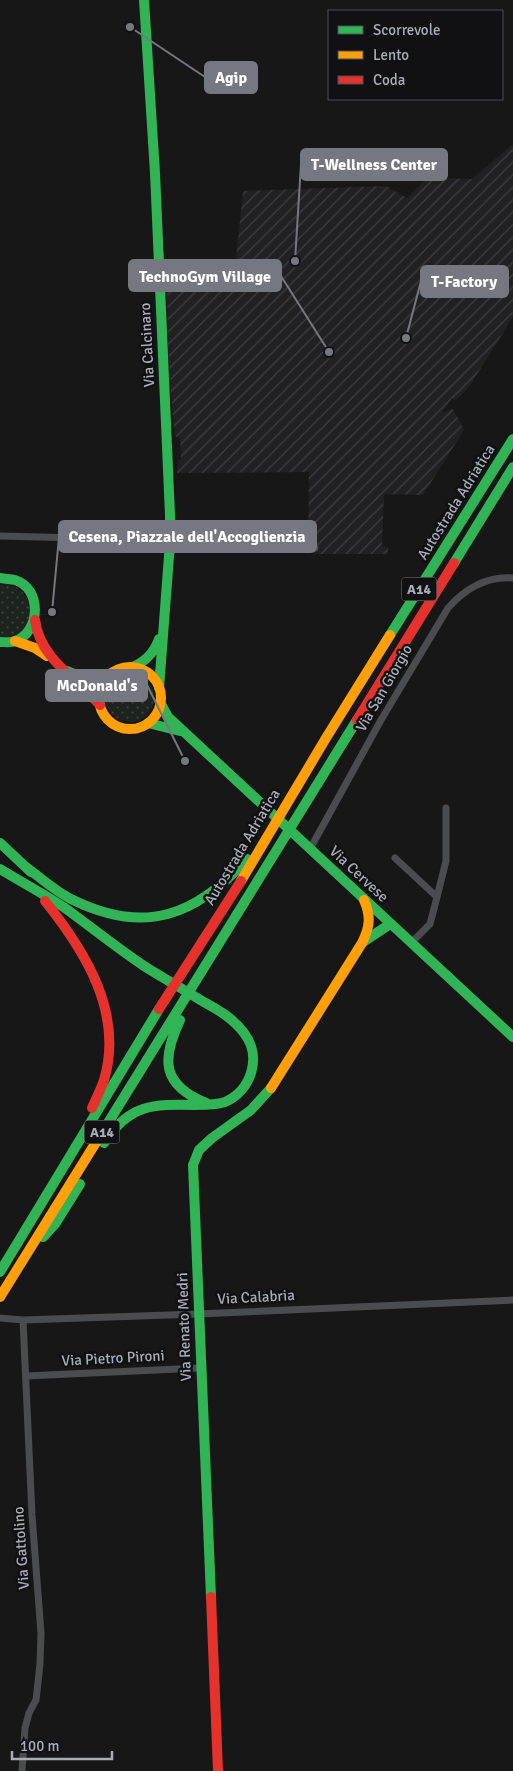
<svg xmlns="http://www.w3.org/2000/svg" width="513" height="1771" viewBox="0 0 513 1771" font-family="Signika,sans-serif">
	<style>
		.industrial { fill: url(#industrial-furrows) }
		.grass { fill: url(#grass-dots) }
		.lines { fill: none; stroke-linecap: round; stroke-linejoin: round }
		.street { stroke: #4b4c50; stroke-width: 7 }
		.fast { stroke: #30b455; stroke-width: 10 }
		.slow { stroke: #ff9f0a; stroke-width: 10 }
		.jam { stroke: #e5322d; stroke-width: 10 }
		.labels { text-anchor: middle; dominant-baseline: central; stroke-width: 5; stroke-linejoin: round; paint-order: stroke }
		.shield { fill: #111113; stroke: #7b7e86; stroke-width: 1 }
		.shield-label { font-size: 14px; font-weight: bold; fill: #a8adb8 }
		.street-label { font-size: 15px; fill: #a8adb8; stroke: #111113 }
		.leader { fill: none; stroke: #757880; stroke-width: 2 }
		.callout-dot { fill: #757880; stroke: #111113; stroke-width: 2 }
		.callout { fill: #757880; stroke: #757880; stroke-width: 2 }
		.callout-label { font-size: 16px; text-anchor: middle; font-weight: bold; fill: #fff }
	</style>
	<defs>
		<pattern id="industrial-furrows" width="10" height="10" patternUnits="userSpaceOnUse" patternTransform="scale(1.25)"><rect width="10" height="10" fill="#212123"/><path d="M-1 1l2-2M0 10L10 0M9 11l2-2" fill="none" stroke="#3e3f41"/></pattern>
		<pattern id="grass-dots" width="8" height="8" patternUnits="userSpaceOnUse" patternTransform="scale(1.25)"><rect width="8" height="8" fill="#1d241e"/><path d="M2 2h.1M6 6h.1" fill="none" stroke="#3b413d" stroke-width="1.8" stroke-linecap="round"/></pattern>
	</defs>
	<rect width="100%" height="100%" fill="#171717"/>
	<path class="industrial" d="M513,144v173l-44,70 -13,13 -4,-2 -10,15 11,-4 11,21 -41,65 -39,-1 -2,52 6,1v7h-74l-1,-9 -5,1 1,-74 -132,1 1,-12 3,-2 -1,-21 -4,-1 -2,-6 -6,-84 -1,-64 7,-1 1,-2 59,-1 9,-88 143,-5 21,12 20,-20 45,1z"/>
	<path class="grass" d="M0,585c30,-5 43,38 16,50 -5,2 -11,2 -16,2z
		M106 698a24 24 0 1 1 48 0a24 24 0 1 1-48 0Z"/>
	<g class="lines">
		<path class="street" d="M0,536l118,3
			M170,543l145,5
			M310,849l71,-129 67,-112c17,-19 39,-32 65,-30
			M395,858l42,39
			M410,941l5,-2 15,-15 7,-27 9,-36v-53
			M0,1318l23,2 175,-6 315,-14
			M26,1376l174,-8
			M22,1771l3,-43 4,-15 7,-13 4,-36 1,-31 -9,-118 -9,-195"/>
		<path class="fast" d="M144,0l11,173 15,342v28l-11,145
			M454,563l59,-96
			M0,578c5,1 11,1 15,2 27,8 26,52 0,61 -4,2 -10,1 -15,1
			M390,635l123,-196
			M133,667c13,-6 21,-14 26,-28
			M67,671c14,7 27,7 42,4
			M160,702l8,15 345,320
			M148,723l32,8
			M0,843l31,29
			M26,867c15,11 30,25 47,33 72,35 123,16 174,-41
			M0,869c21,13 44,25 65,39 26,19 52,40 79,58 19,12 39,23 58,35 16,9 31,17 42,32 18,23 8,57 -19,69 -9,3 -20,3 -30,3 -42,-1 -66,-1 -91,38
			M363,942l27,-18
			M180,1020c-19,40 -18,65 26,83
			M103,1131l254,-411
			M43,1237l12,-13 25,-40
			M0,1272l159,-263
			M211,1597l-18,-432 6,-15 13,-12 39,-28 20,-22"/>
		<path class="slow" d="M15,641l20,7 12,8
			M99 698a31 31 0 1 1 62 0a31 31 0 1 1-62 0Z
			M241,881l85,-143 64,-103
			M271,1088l91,-145c8,-16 9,-27 2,-43
			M0,1297l103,-166"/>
		<path class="jam" d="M35,620c5,39 41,58 65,85
			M357,720l97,-157
			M45,901c40,50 79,112 59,179 -3,9 -8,19 -12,28
			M159,1009l82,-128
			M211,1597l7,174"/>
	</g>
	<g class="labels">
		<g class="shield">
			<rect x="401.5" y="577.5" width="35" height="23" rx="4"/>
			<rect x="84.5" y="1120.5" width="35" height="23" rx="4"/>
		</g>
		<g class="shield-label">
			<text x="419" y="589">A14</text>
			<text x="102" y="1132">A14</text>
		</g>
		<g class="street-label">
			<text transform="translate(147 345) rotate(-93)">Via Calcinaro</text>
			<text transform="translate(456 502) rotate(-58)">Autostrada Adriatica</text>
			<text transform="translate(384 688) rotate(-60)">Via San Giorgio</text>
			<text transform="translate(242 847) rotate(-59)">Autostrada Adriatica</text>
			<text transform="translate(359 874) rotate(43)">Via Cervese</text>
			<text transform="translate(256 1297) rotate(-3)">Via Calabria</text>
			<text transform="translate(184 1327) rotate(-92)">Via Renato Medri</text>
			<text transform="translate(113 1358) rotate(-3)">Via Pietro Pironi</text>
			<text transform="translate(21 1548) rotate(-94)">Via Gattolino</text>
		</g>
	</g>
	<path class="leader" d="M130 27L205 77M295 261L301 164M329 352L281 276M406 338L421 281M52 612L59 537M185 761L147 685"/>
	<g class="callout-dot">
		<circle cx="130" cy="27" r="5"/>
		<circle cx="295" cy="261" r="5"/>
		<circle cx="329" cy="352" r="5"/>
		<circle cx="406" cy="338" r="5"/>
		<circle cx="52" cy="612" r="5"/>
		<circle cx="185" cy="761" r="5"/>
	</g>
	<g class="callout">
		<rect x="205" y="62" width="52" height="31" rx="5"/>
		<rect x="301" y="149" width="146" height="31" rx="5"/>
		<rect x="129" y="260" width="152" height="31" rx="5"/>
		<rect x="421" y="266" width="87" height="31" rx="5"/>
		<rect x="59" y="521" width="257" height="31" rx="5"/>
		<rect x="46" y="670" width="101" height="31" rx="5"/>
	</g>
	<g class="callout-label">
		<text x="231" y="83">Agip</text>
		<text x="374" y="170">T-Wellness Center</text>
		<text x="205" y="282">TechnoGym Village</text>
		<text x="464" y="287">T-Factory</text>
		<text x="187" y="542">Cesena, Piazzale dell'Accoglienzia</text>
		<text x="97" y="691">McDonald's</text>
	</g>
	<rect x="328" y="10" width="175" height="90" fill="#111113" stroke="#4d4f55"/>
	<rect x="338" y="26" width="25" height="8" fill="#30b455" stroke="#4d4f55"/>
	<text x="373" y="35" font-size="15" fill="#a8adb8">Scorrevole</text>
	<rect x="338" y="51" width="25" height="8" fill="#ff9f0a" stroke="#4d4f55"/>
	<text x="373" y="60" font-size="15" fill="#a8adb8">Lento</text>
	<rect x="338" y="76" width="25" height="8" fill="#e5322d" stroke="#4d4f55"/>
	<text x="373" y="85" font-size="15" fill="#a8adb8">Coda</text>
	<path d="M12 1751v8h100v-8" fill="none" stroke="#a8adb8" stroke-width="2.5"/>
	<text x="20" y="1751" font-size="15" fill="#a8adb8" stroke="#111113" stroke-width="4" paint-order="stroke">100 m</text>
</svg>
